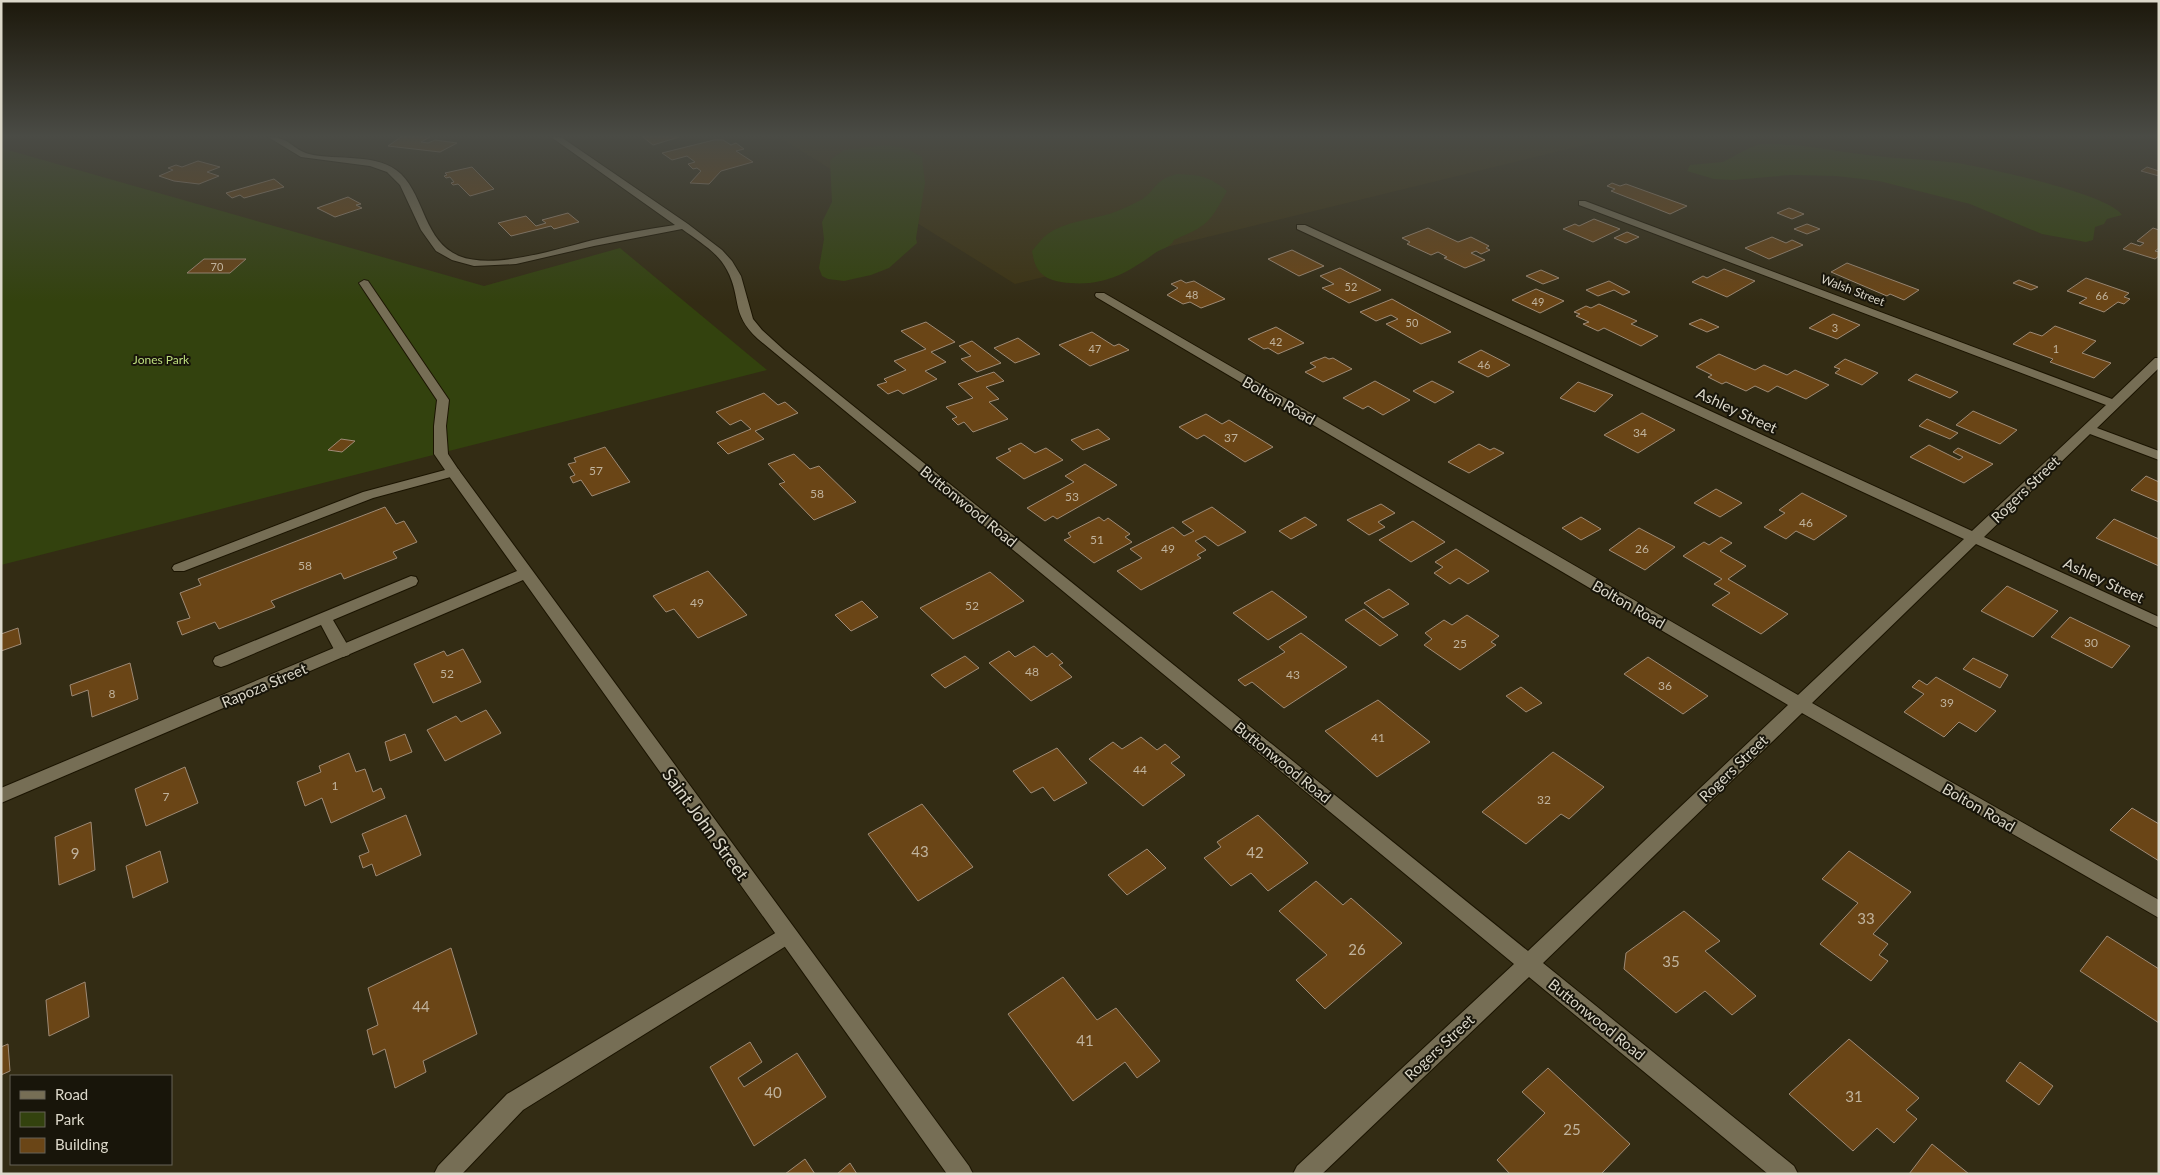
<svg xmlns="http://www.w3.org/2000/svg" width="2160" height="1175" viewBox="0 0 2160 1175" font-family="Lato,sans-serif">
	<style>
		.built { fill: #3c3313 }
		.green { fill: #33420e }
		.building { fill: #6a4516; stroke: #9e8a75 }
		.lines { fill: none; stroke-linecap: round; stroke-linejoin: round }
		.lane-casing { stroke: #1b1400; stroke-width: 2 }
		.street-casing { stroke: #1b1400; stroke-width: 2 }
		.lane { fill: #766e55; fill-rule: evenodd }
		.street { fill: #766e55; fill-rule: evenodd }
		.labels { text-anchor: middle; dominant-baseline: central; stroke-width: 4; stroke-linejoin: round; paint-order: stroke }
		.far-number-label { font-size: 11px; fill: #c0b39d }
		.far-street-label { font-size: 12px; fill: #dcd8ca; stroke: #18150a }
		.far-park-label { font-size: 12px; fill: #bedf7f; stroke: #18150a }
		.number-label { font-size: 12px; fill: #c0b39d }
		.street-label { font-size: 15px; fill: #dcd8ca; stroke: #18150a }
		.near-number-label { font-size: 15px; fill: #c0b39d }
		.near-street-label { font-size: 18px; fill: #dcd8ca; stroke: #18150a }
	</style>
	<rect width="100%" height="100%" fill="#332c14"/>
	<path class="built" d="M779,137h838l-602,147z"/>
	<path class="green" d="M1762,144c36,-1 70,7 105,11 30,4 61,4 91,8 29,5 151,31 164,52l-15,4 -3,5 -9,3 -2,13 -7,2 -44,-8 -72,-30 -91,-23 -43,-5 -45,-1 -58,5 -19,-1 -27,-8 3,-6 33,-3 26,-14z
		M887,145l21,4 14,8 3,26 -9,55 1,5 -28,25 -18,7 -27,6 -16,-2 -6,-3 -3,-8 5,-29 -2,-17 10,-20 -2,-42 14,-10z
		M1,148l483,138 136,-38 147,122 -766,195z
		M1177,174c23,1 32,2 50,17 -18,33 -19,34 -53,49 -3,7 -13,9 -19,13 -30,22 -55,35 -94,29 -10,-2 -20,-5 -25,-16 -2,-4 -3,-10 -4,-15 4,-5 8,-10 12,-14 17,-15 45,-17 65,-23 9,-3 20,-8 28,-12 19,-9 15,-22 40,-28z"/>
	<path class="building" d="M401,137h29l-9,5 7,1 7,-3 22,3 -17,9 -52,-6z
		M643,137h36l-26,8z
		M714,140h9l8,5 5,-2 8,6 -8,2 17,11 -32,9 -12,13 -19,-1 11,-12 -4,-3 -4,1 -5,-5 7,-2 -8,-6 -15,4 -10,-7z
		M198,161l22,6 -13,5 12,4 -20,8 -25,-3 -15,-5 14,-6 -5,-2 8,-3 6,2z
		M472,167l22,22 -24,7 -12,-12 -5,1 -2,-2 3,-1 -4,-5 -4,1 -2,-2 3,-1 -2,-2z
		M2147,167l12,4v5l-18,-5z
		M274,179l10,8 -40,11 -4,-3 -8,3 -6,-5z
		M1612,183l8,3 6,-2 61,22 -17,8 -59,-23 4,-2 -8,-3z
		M348,197l13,7 -5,1 6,3 -27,9 -18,-9z
		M1789,208l15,6 -12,5 -15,-6z
		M568,213l11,9 -25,7 -3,-3 -40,10 -13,-13 28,-7 10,10 10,-3 -4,-3z
		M1594,219l26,10 -27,13 -30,-13 12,-5 4,2z
		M1807,224l13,5 -13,5 -13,-5z
		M1428,228l30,14 13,-5 18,9 -3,2 4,2 -9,4 -5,-3 -5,2 14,7 -20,8 -21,-10 3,-1 -9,-5 -7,3 -24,-11 3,-2 -8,-4z
		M2153,228l6,2v18l-4,3 4,1v4l-4,3 -32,-10 8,-6 9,3 4,-3 -7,-2z
		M1627,232l12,5 -13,6 -12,-5z
		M1772,237l14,6 6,-3 11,5 -34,14 -24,-11z
		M1292,250l32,16 -25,10 -31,-17z
		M204,259h42l-16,14h-43z
		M1847,263l72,27 -15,10 -14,-6 -3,2 -56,-24z
		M1340,268l41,22 -32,13 -27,-15 12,-4 -14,-8z
		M1724,269l31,12 -28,16 -35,-15 11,-6 4,2z
		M1541,270l18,8 -16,6 -17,-8z
		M2086,278l43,15 -5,4 6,2 -6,5 -6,-2 -14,10 -25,-9 8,-5 -20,-7z
		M1181,280l5,3 8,-2 31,18 -24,9 -11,-6 -7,2 -16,-9 11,-7 -7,-4z
		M2019,280l19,7 -7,3 -18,-7z
		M1609,281l21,11 -7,3 -9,-5 -16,6 -12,-6z
		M1536,289l28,12 -24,12 -28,-13z
		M1392,299l59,33 -30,12 -35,-20 12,-5 -7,-4 -15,6 -16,-9z
		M1599,304l38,17 -6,3 27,12 -17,10 -37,-18 -6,3 -15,-7 6,-2 -13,-6 4,-2 -6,-2 12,-6 5,2z
		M1833,314l27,11 -23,14 -28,-11z
		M1701,319l18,8 -12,5 -18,-8z
		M926,322l29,20 -24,10 15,10 -21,9 12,8 -34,15 -5,-4 -10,4 -11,-9 10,-3 -3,-3 22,-9 -12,-9 32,-12 -25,-18z
		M2055,326l41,15 -14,12 29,10 -17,15 -44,-16 3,-3 -40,-15 17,-12 12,4z
		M1276,327l28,16 -26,11 -10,-6 -4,1 -16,-10z
		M1092,332l22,14 5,-2 10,6 -39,16 -31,-21z
		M1018,338l22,16 -25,9 -21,-15z
		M972,341l29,22 -24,9 -16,-13 10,-3 -12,-10z
		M1481,350l29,15 -22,12 -30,-15z
		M1719,354l36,16 9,-5 23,10 8,-5 34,15 -23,14 -29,-13 -9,6 -13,-6 -9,5 -20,-9 -4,2 -14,-7 4,-2 -16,-8z
		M1325,357l4,2 4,-1 19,11 -29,13 -18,-10 11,-5 -6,-4z
		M1845,359l33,14 -16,12 -27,-12 5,-4 -6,-2z
		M994,372l10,9 -18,6 13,12 -10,3 19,17 -35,13 -9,-10 -6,3 -6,-6 5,-2 -11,-10 27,-9 -15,-14z
		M1916,374l42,18 -8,6 -42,-18z
		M1375,381l35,19 -27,15 -15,-9 -5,3 -20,-11z
		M1432,381l22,11 -19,11 -22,-12z
		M1578,382l35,13 -18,17 -35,-14z
		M764,393l14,12 7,-3 13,11 -43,18 9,8 -36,15 -11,-11 34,-14 -10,-9 -11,5 -14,-13z
		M1973,411l44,19 -17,14 -44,-19z
		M1642,413l33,17 -37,23 -34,-18z
		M1206,414l16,10 7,-4 44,27 -28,15 -41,-27 -7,4 -18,-12z
		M1927,419l31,14 -8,6 -31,-13z
		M1098,429l12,10 -27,11 -12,-10z
		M341,439l14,2 -13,11 -14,-2z
		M1021,443l14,10 11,-5 17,12 -39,19 -28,-21 15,-7 -3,-2z
		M1479,444l11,6 4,-2 10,5 -35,20 -21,-11z
		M1929,445l30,15 4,-3 -10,-5 5,-4 35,16 -29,19 -54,-26z
		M605,447l25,35 -38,14 -11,-16 -8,3 -3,-6 5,-2 -7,-11 8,-2 -2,-4z
		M794,454l16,15 9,-3 37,36 -42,18 -35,-36 6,-2 -17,-18z
		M1085,464l32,21 -60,34 -4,-3 -8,5 -18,-13 47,-26 -9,-6z
		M2146,476l13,6v20l-28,-12z
		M1716,489l26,14 -22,14 -26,-14z
		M1802,493l45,23 -33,24 -18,-9 -10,8 -22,-12 21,-14 -6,-3z
		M1381,504l14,9 -17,9 7,5 -16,8 -22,-15z
		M385,507l11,17 8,-3 13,21 -24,10 4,6 -53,21 -3,-6 -70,28 4,6 -56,22 -4,-7 -33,13 -5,-13 13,-4 -10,-25 21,-8 -3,-6z
		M1212,507l34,25 -28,14 -13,-10 -10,5 11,9 -9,5 4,3 -60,32 -24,-19 25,-13 -12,-9 43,-22 11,9 10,-5 -12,-9z
		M1099,517l5,4 4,-3 22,16 -5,3 7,5 -38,21 -30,-23 7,-3 -3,-4z
		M1305,517l12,8 -26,14 -12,-8z
		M1581,517l20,12 -20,11 -19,-12z
		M2114,519l45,20v27l-63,-28z
		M1413,521l32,21 -34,20 -32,-22z
		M1639,528l36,19 -30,23 -36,-20z
		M1721,537l11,6 -12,8 26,15 -18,13 60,35 -27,20 -49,-29 18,-12 -16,-9 8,-5 -39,-23 21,-14 5,3z
		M1456,549l33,22 -21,13 -9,-6 -9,6 -16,-11 9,-6 -8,-5z
		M708,571l39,44 -49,23 -24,-29 -8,3 -13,-16z
		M990,572l34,29 -71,38 -33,-31z
		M2007,586l51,25 -25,26 -52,-26z
		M1389,589l20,15 -26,14 -19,-15z
		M1272,591l35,26 -39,23 -35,-27z
		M862,601l16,16 -27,14 -16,-16z
		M1364,609l34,26 -18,11 -35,-26z
		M1467,615l32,21 -8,6 5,3 -36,25 -36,-25 8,-6 -7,-6 19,-13 8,5z
		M2070,617l60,29 -18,22 -61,-31z
		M18,628l3,16 -20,7v-17z
		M1301,633l46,34 -63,41 -32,-26 -7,4 -7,-6 47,-28 -6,-5z
		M1034,646l13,11 5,-4 11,10 -4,2 13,12 -41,24 -42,-38 20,-12 6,6z
		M463,649l18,33 -48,21 -19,-39 30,-13 3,5z
		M965,656l14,12 -34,20 -14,-13z
		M1648,657l60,39 -25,18 -59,-40z
		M1973,658l35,17 -8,13 -37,-19z
		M130,663l8,36 -46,18 -4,-27 -16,6 -2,-11z
		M1936,677l60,34 -20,21 -17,-10 -15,15 -40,-25 20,-18 -12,-7 7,-7 8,5z
		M1521,687l21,16 -16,9 -20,-16z
		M1378,700l52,42 -53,35 -52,-46z
		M486,710l15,23 -56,28 -18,-31 29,-14 5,6z
		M405,734l7,18 -22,9 -5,-19z
		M1141,737l16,13 8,-6 15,13 -9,6 14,12 -42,31 -54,-47 24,-17 9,7z
		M1057,748l30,35 -33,18 -11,-14 -12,6 -18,-22z
		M1553,752l51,35 -35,32 -8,-5 -35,30 -44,-32z
		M349,753l7,19 9,-3 8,23 8,-4 4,10 -54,25 -9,-25 -17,8 -8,-24 24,-10 -2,-6z
		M185,767l13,36 -52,23 -11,-37z
		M922,804l51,63 -55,34 -50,-67z
		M2132,808l27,16v37l-49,-31z
		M406,815l15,40 -45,21 -4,-12 -9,4 -4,-12 10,-4 -7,-18z
		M1258,815l50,48 -40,28 -17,-18 -20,13 -27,-28 17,-11 -4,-5z
		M91,822l4,48 -36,15 -4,-48z
		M1147,849l19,19 -39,27 -19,-20z
		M160,851l8,31 -35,16 -7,-32z
		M1849,851l62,41 -38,42 15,10 -9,11 9,6 -17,20 -51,-37 38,-41 -36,-24z
		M1316,881l27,24 8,-7 51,45 -77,66 -29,-29 31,-25 -48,-44z
		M1684,911l36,30 -15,10 51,45 -24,19 -27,-24 -29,22 -52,-44 2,-16z
		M2107,936l52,33v54l-79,-52z
		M451,948l26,86 -54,27 3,11 -31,16 -10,-39 -12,6 -6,-25 11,-5 -10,-37z
		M1063,977l34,43 19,-12 44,53 -23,17 -12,-16 -52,39 -65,-87z
		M85,982l4,35 -40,19 -3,-36z
		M1849,1039l70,59 -13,12 11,9 -23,24 -17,-15 -24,23 -64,-57z
		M750,1042l12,20 -24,16 6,9 53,-34 29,44 -72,49 -44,-79z
		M8,1044l2,27 -9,4v-28z
		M2020,1062l33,24 -14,19 -33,-24z
		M1548,1068l82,76 -29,30h-91l-13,-14 48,-47 -23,-21z
		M1932,1144l37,30h-60z
		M805,1159l10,15h-30z
		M850,1163l7,11h-20z"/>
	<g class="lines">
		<defs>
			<path id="lane" d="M364,280l4,1 81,119 -3,26 2,28 12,18 -2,3 -85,23 -189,73h-10l-2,-3 2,-3 189,-73 82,-22 -11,-16v-28l3,-26 -78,-117z
				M411,576l5,1 2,4 -2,4 -83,35 18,31 -2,4 -6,2 -6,-2 -16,-30 -94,40 -6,2 -6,-2 -2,-4 2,-4z
				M787,926l7,3 3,6 -3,6 -271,169 -61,64h-28l4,-8 69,-72z"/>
			<path id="street" d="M268,137c23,0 23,12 41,17 28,7 69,-2 92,20 24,24 23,67 58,82 35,14 98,-7 134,-16 27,-6 54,-11 82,-15l-124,-88h10l127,87 34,26 10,11 9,15 12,43 9,11 22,20 744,601 260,-246 -692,-408 -1,-2 1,-2h8l694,402 166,-156 -667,-310v-4h8l667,306 134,-126 -527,-200v-4h6l527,198 43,-41h4v10l-62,60 62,23v9l-69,-26 -106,103 175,80v11l-183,-84 -164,159 347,197v18l-357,-205 -259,250 251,203 4,8h-30l-239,-197 -207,197h-29l4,-8 217,-202 -756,-625c-28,-26 -16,-41 -31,-69 -9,-18 -29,-29 -45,-41l-88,17 -78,18 -42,2 -22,-6 -16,-9 -15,-21 -21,-45 -13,-13 -17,-6 -69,-9z
				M453,468l5,1 511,697 4,8h-26l-424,-594 -522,223v-15l516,-217 -71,-99z"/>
		</defs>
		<use href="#lane" class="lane-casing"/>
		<use href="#street" class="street-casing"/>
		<use href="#lane" class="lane"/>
		<use href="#street" class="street"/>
	</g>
	<linearGradient id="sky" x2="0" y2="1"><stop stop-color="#1c180b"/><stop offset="0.45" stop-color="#4a4b45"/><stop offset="1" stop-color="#4a4b45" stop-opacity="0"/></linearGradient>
	<rect width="2160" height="302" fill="url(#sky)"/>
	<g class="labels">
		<g class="far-number-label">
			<text x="217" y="266">70</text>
			<text x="1351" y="286">52</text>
			<text x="1192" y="294">48</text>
			<text x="2102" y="295">66</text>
			<text x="1538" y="301">49</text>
			<text x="1412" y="322">50</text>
			<text x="1835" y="327">3</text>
			<text x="1276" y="341">42</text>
			<text x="1095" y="348">47</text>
			<text x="2056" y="348">1</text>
			<text x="1484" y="364">46</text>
		</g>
		<g class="far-street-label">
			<text transform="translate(1853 290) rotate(21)">Walsh Street</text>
		</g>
		<g class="far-park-label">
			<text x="161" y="359">Jones Park</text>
		</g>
		<g class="number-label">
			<text x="1640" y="432">34</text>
			<text x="1231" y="437">37</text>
			<text x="596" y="470">57</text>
			<text x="817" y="493">58</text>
			<text x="1072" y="496">53</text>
			<text x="1806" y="522">46</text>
			<text x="1097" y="539">51</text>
			<text x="1168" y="548">49</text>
			<text x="1642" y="548">26</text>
			<text x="305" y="565">58</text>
			<text x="697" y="602">49</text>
			<text x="972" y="605">52</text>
			<text x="2091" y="642">30</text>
			<text x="1460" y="643">25</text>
			<text x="1032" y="671">48</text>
			<text x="447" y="673">52</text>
			<text x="1293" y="674">43</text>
			<text x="1665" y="685">36</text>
			<text x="112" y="693">8</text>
			<text x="1947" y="702">39</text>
			<text x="1378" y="737">41</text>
			<text x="1140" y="769">44</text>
			<text x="335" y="785">1</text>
			<text x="166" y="796">7</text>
			<text x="1544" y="799">32</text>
		</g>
		<g class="street-label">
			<text transform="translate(1279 400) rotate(30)">Bolton Road</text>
			<text transform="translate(1737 410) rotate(25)">Ashley Street</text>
			<text transform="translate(2025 489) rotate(-44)">Rogers Street</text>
			<text transform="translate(969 506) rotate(39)">Buttonwood Road</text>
			<text transform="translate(2104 580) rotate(25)">Ashley Street</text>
			<text transform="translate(1629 604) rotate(30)">Bolton Road</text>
			<text transform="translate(264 685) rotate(-23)">Rapoza Street</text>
			<text transform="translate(1283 762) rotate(39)">Buttonwood Road</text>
			<text transform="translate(1733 768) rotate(-44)">Rogers Street</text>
			<text transform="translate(1979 807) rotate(30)">Bolton Road</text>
			<text transform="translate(1597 1019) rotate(39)">Buttonwood Road</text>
			<text transform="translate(1439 1047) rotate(-43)">Rogers Street</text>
		</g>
		<g class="near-number-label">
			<text x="920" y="851">43</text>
			<text x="1255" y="852">42</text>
			<text x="75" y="853">9</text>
			<text x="1866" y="918">33</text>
			<text x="1357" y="949">26</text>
			<text x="1671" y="961">35</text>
			<text x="421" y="1006">44</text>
			<text x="1085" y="1040">41</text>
			<text x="773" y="1092">40</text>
			<text x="1854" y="1096">31</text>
			<text x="1572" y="1129">25</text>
		</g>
		<g class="near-street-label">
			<text transform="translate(706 824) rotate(54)">Saint John Street</text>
		</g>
	</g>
	<rect width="2160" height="1175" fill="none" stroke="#dcd8ca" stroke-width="5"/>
	<rect x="10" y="1075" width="162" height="90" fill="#18150a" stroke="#666357"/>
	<rect x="20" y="1091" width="25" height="8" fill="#766e55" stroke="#666357"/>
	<text x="55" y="1100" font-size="15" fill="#dcd8ca">Road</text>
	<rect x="20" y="1112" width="25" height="15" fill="#33420e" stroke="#666357"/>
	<text x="55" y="1125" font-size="15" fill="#dcd8ca">Park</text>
	<rect x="20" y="1138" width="25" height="15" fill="#6a4516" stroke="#666357"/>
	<text x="55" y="1150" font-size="15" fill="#dcd8ca">Building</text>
</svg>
